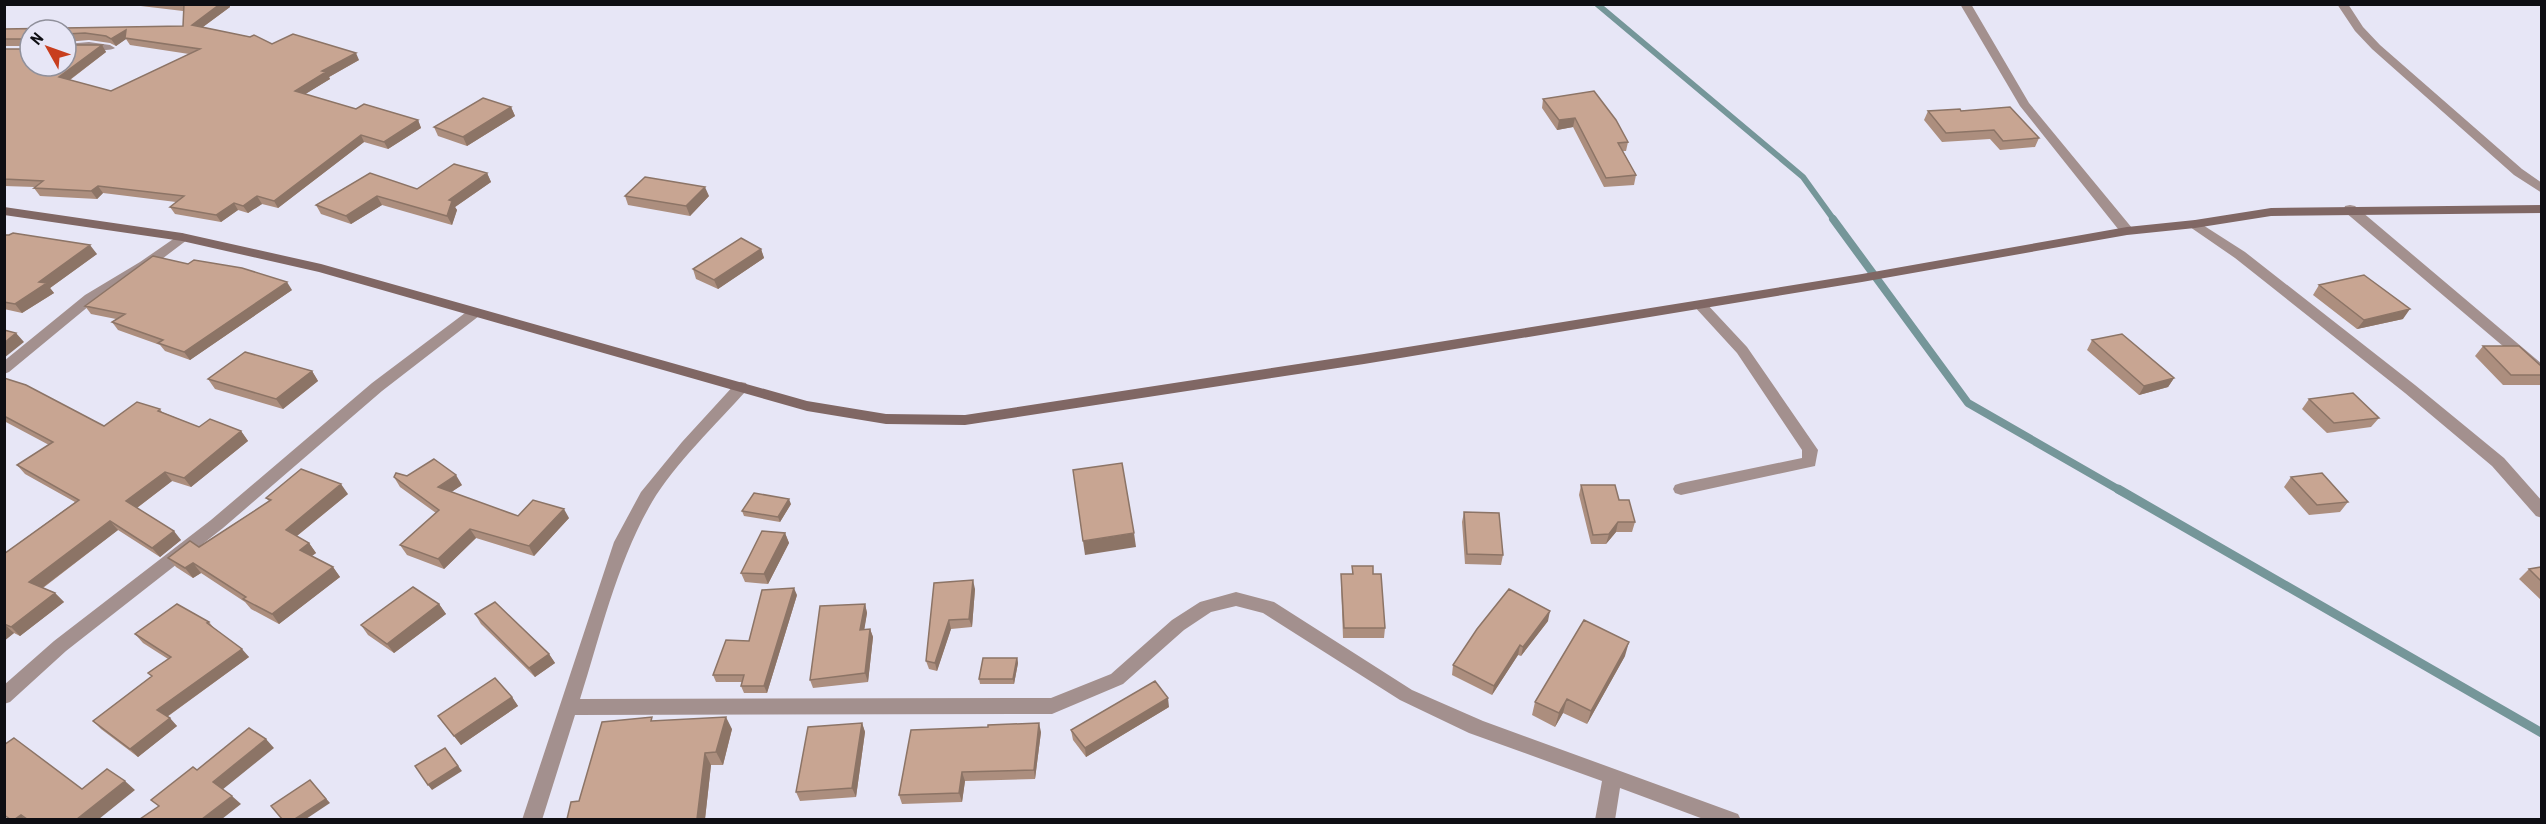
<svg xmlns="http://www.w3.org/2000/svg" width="2546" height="824" viewBox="0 0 2546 824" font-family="'Roboto Condensed',sans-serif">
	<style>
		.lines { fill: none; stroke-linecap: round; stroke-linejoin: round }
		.stream-far2 { stroke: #759699; stroke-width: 6 }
		.stream-far1 { stroke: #759699; stroke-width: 8 }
		.stream { stroke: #759699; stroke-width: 9 }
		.minor { fill: #a3908e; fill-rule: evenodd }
		.secondary { fill: #806764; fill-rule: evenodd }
		.wall { fill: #ac8e7e; fill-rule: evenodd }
		.shaded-wall { fill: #8c7466 }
		.building { fill: #c8a592; stroke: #8c7466; stroke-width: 1.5; fill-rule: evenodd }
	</style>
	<rect width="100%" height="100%" fill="#e7e6f6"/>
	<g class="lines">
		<path class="stream-far2" d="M1597,4l206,173 31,43"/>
		<path class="stream-far1" d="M1833,219l135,184 153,88"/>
		<path class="stream" d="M2118,489l424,244"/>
		<path class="minor" d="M1960,4h11l58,99 103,125 1,3 -1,3h-10l-102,-128z
			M2337,4h11l15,23 17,18 142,124 20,14v10l-28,-18 -142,-126 -17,-18z
			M89,42l21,3 5,3c-4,4 -39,1 -49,2v-6z
			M2350,205l5,1 187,158v13l-5,-2 -192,-163 -1,-3 1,-3z
			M2195,220l50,32 170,133 89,73 38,43v17l-6,-2 -44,-50 -87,-73 -170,-135 -45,-31 -1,-3z
			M182,233l7,4 -2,3 -37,28 -55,33 -86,71 -5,2v-13l81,-66 55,-33z
			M1700,301l5,1 42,45 71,103 -3,16 -134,29 -6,-2 -2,-4 2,-4 6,-2 121,-25v-8l-65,-97 -44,-48z
			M474,309l7,4 -2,3 -97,75 -159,137 -157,123 -56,51 -6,2v-19l50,-44 157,-121 161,-137 97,-73z
			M741,382l5,1 2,4 -2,4c-29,32 -72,74 -94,111 -35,60 -51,131 -72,197l471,-1 60,-24 61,-54 28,-18 36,-10 38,10 138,88 71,31 255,93 3,6h-35l-86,-32 -5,32h-20l7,-39 -133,-48 -69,-33 -137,-87 -27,-7 -25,6 -27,18 -61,54 -71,30 -477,1 -33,105h-20l92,-278 27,-50 41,-50 54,-59z"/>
		<path class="secondary" d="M2542,205v8l-271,3 -76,12 -68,7 -265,47 -498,82 -399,61 -79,-1 -79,-13 -488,-139 -137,-31 -178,-26v-8l178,26 139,31 486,137 79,13 79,1 399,-61 498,-80 265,-47 68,-7 76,-12z"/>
	</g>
	<path class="wall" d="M124,4h105l1,3 -27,20 69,17 87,16 -30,17 1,2 -25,15 51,15 62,11 3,8 -33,21 -24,-7 -86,66 -16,-4 -14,9 -10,-3 -17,12 -46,-8 -5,-7 6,-5 -73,-9 -6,6 -57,-3 -6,-8 1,-1 -31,-1v-137h21l2,-2v-1h-23v-17l179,-3v-15zM66,30v12l23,-2 21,3 6,3 10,-7 4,6 59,9 -78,37 -41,-11 36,-28 -4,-7 -72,21z
		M1543,99l85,43 -2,9h-3l13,24 -2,10 -30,2 -31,-60 -16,3 -15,-22z
		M511,107l4,9 -48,30 -29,-10 -4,-9z
		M1928,111h33l78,27 -4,9 -35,3 -10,-11 -48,3 -18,-22z
		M487,173l4,9 -36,25 2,3 -5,15 -70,-20 -31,19 -30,-10 -5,-9 101,-16z
		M625,196h84l-19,20 -62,-11z
		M4,235l93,19 -47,34 4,5 -32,20 -18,-4z
		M761,249l3,9 -46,31 -22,-10 -3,-10z
		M2319,285l84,34 -46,10 -44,-34z
		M292,290l-102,70 -25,-9 -5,-6 -42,-15 -6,-8 4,-3 -25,-5 -6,-8z
		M2092,340l82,38 -6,9 -29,8 -52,-45z
		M2483,346l58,20v19h-38l-28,-29z
		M312,371l6,10 -35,28 -68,-20 -7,-10z
		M4,378l100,48 56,-17 2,3 37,15 42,4 7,10 -57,46 -19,-6 -35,27 44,32 -21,17 -42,-27 -75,58 12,5 9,9 -44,34 -6,-3 -10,8v-87l71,-52 -50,-28 -8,-9 32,-20 -45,-24z
		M2309,399l70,19 -8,9 -44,6 -25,-24z
		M407,476l55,9 -11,7 67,24 51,2 -35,38 -58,-18 -32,31 -37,-14 -7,-10 36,-32 -36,-26 -6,-10z
		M2291,477l57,25 -8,10 -31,3 -25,-28z
		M1581,485l38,15 16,22 -3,10h-16l-10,12h-15l-12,-49z
		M348,494l-51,42 12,7 7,10 -4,3 21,11 7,10 -61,47 -28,-15 -6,-7 -44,-29 -8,5 -17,-11 -8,-9 31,-11 70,-46 -3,-3z
		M791,504l-11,18 -36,-6 -2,-5z
		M1464,512l39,43 -2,10 -36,-1 -3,-42z
		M785,533l4,10 -21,41 -23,-2 -4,-9z
		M1352,566l33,62 -1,10h-41l-2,-54v-10h11z
		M2541,567v33l-22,-21 10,-10z
		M934,583l41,6 -3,38 -21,2 -14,42 -8,-2 -3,-8z
		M797,595l-30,98h-23l-3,-7 1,-4h-26l-3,-7z
		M439,604l7,10 -52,39 -26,-18 -7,-10z
		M865,604l2,9 -3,16h6l3,8 -5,45 -55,6 -3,-8z
		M475,614l74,40 6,9 -20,14 -54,-53z
		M1548,621l-27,35 -3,-1 -26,40 -40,-20 1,-10z
		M209,622l5,6 35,29 -82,60 10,9 -39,31 -37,-28 -8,-8 59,-45 -4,-3 20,-14 -25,-16 -8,-9z
		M1625,656l-38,68 -24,-11 -8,14 -23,-12 3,-13z
		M1017,658l1,5 -4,21h-34l-1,-5z
		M512,697l6,9 -57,39 -23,-29z
		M1169,707l-83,50 -13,-17 -2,-10z
		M654,721l78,8 -9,36h-12l-6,54h-138l12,-18z
		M862,723l3,9 -9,65 -56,4 -4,-9z
		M1041,732l-6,47 -70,2 -3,21 -60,2 -3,-9z"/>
	<path class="shaded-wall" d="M220,4h9l1,3 -34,25 -4,-7z
		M126,30l-1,8 1,1 -10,7 -5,-7z
		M102,45l4,7 -42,32 -5,-7z
		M356,53l3,7 -30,17 1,2 -31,19 -4,-7 27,-20z
		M511,107l4,9 -48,30 -4,-9z
		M1575,118l-2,9 -16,3 2,-10z
		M418,120l3,8 -33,21 -4,-7z
		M361,135l3,7 -86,66 -4,-7z
		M487,173l4,9 -36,25 2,3 -5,15 -5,-9 2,-16z
		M98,186l5,7 -6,6 -6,-8z
		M705,187l4,9 -19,20 -4,-10z
		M257,196l5,8 -14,9 -5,-7z
		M377,196l5,9 -31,19 -5,-8z
		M234,203l4,7 -17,12 -5,-7z
		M90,245l7,9 -47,34 4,5 -32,20 -7,-9 24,-22z
		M761,249l3,9 -46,31 -4,-9z
		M287,282l5,8 -102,70 -6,-8z
		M2410,309l-7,10 -46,10 7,-9z
		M16,333l8,9 -20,16v-15z
		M312,371l6,10 -35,28 -7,-10z
		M2174,378l-6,9 -29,8 5,-9z
		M241,431l7,10 -57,46 -7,-9z
		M165,472l7,9 -38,29 -8,-9z
		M456,475l6,10 -18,12 -6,-10z
		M341,484l7,10 -55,45 -7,-9z
		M789,499l2,5 -11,18 -2,-5z
		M564,509l5,9 -35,38 -5,-10z
		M110,521l8,9 -80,61 -9,-9z
		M1618,522l-2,10 -10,12 3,-10z
		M470,529l6,9 -32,31 -6,-10z
		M174,531l7,9 -21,17 -8,-9z
		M785,533l4,10 -21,41 -4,-10z
		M1134,533l2,14 -51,8 -2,-14z
		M309,543l7,10 -9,6 -7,-9z
		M193,563l8,10 -8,5 -8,-10z
		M333,567l7,10 -61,47 -7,-10z
		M973,580l2,9 -3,38 -3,-8z
		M794,588l3,7 -30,98 -3,-7z
		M55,593l9,9 -44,34 -9,-9z
		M439,604l7,10 -52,39 -7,-9z
		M865,604l2,9 -4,25 -3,-8z
		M1550,611l-2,10 -27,35 2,-9z
		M949,620l2,9 -14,42 -2,-8z
		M4,624l10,9 -10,8z
		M870,629l3,8 -5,45 -3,-9z
		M1629,642l-4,14 -38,68 4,-13z
		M1520,645l-2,10 -26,40 2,-9z
		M242,649l7,8 -84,61 -8,-8z
		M549,654l6,9 -20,14 -6,-9z
		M1017,658l1,5 -4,21 -1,-5z
		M512,697l6,9 -57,39 -7,-9z
		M1168,698l1,9 -83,50 -1,-9z
		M1567,699l-4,14 -8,14 4,-14z
		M726,717l6,12 -9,36 -7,-13z
		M170,718l7,8 -39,31 -8,-8z
		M862,723l3,9 -9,65 -4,-9z
		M1039,723l2,9 -6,47 -1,-9z
		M266,739l8,9 -52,42 -9,-8z
		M445,748l17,23 -30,19 -4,-5z
		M705,753l6,12 -6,54h-8z
		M962,772l3,9 -3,21 -3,-9z
		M310,780l20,23 -24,16h-11z
		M125,781l10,9 -36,29h-22z
		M232,796l9,8 -19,15h-20z
		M21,815l5,4h-11z"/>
	<path class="building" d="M184,4h36l-28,21 58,12 4,-2 18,9 21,-10 63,19 -34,18 4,1 -31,19 61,18 8,-5 54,16 -34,22 -23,-7 -87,66 -17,-5 -14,10 -9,-3 -18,12 -46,-8 14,-11 -86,-10 -7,5 -57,-3 9,-7 -39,-2v-130h21l2,-2 -2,-8h-21v-10l179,-3zM30,30h36v4l19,-1 21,3 5,3 15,-9 -1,8 75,11 -89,42 -52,-14 43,-32h-36v21h-36z
		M1594,91l22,29 12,22 -10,1 18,32 -30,3 -31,-60 -16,2 -16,-21z
		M483,98l28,9 -48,30 -29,-10z
		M2010,107l29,31 -36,3 -9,-11 -48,3 -18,-22 32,-2 1,2z
		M454,164l33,9 -38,27 3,1 -5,15 -70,-20 -31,20 -30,-11 54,-32 47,16z
		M645,177l60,10 -19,19 -61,-10z
		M13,233l77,12 -51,37 8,1 -32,21 -11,-2v-67h5z
		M741,238l20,11 -47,31 -21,-11z
		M153,256l35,8 6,-4 48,8 45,14 -103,70 -26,-9 5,-3 -51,-18 13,-8 -40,-8z
		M2364,275l46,34 -46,11 -45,-35z
		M4,330l12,3 -12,10z
		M2122,334l52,44 -30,8 -52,-46z
		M2483,346h36l22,20v9h-30z
		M245,352l67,19 -36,28 -68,-20z
		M4,378l22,7 78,41 33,-24 23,7 -2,2 41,16 11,-8 31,12 -57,47 -19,-6 -39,29 48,30 -22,17 -42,-27 -81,61 26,11 -44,34 -7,-3v-70l75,-54 -62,-35 36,-23 -49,-26z
		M2353,393l26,25 -45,5 -25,-24z
		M434,459l22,16 -18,12 80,29 15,-16 31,9 -35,37 -59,-17 -32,30 -38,-14 39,-35 -45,-33 2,-4 11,3z
		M1122,463l12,70 -51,8 -10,-71z
		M301,469l40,15 -55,46 23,13 -9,7 33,17 -61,47 -29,-15 3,-2 -53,-34 -8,5 -17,-10 22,-17 9,6 72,-47 -5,-2z
		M2322,473l26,29 -31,3 -26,-28z
		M1581,485h34l4,15h10l6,22h-17l-9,12 -16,1z
		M754,493l35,6 -11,18 -36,-6z
		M1464,512l35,1 4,42 -36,-1z
		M762,531l23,2 -21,41 -23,-1z
		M1352,566h21v8h8l4,54h-41l-3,-54h12z
		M2541,567v14l-12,-12z
		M973,580l-4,39 -20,1 -14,43 -9,-2 8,-78z
		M413,587l26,17 -52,40 -26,-19z
		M794,588l-30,98h-23l3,-11h-31l13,-35 23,1 13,-51z
		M1509,589l41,22 -27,36 -3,-2 -26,41 -41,-21 24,-36z
		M495,602l54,52 -20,14 -54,-54z
		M177,604l32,18 -2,1 35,26 -85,61 13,8 -40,31 -37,-28 59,-45 -4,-3 23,-16 -36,-23z
		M865,604l-5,26 10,-1 -5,44 -55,7 10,-74z
		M1584,620l45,22 -38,69 -24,-12 -8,14 -24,-11z
		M983,658h34l-4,21h-34z
		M495,678l17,19 -58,39 -16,-20z
		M1155,681l13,17 -83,50 -14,-18z
		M652,717l-1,4 75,-4 -10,35 -11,1 -8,66h-130l4,-17 8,-1 23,-79z
		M862,723l-10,65 -56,4 12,-65z
		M1039,723l-5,47 -72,2 -3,21 -60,2 12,-65 77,-3v-2z
		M249,728l17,11 -53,43 19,14 -30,23h-62l19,-13 -8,-6 42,-33 4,3z
		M14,738l68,51 25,-20 18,12 -48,38h-50l-6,-4 -6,4h-5l-6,-4v-70z
		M445,748l13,18 -30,19 -13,-19z
		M310,780l16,19 -31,20h-13l-11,-13z"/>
	<rect width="2546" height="824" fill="none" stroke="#0e0e13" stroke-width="12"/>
	<g transform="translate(48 48) rotate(310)"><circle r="28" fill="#e7e6f6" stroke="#90909b" stroke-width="1.5"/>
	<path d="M0-4.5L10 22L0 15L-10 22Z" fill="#c83e1e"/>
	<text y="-9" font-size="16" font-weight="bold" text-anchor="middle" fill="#0e0e13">N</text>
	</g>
</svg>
